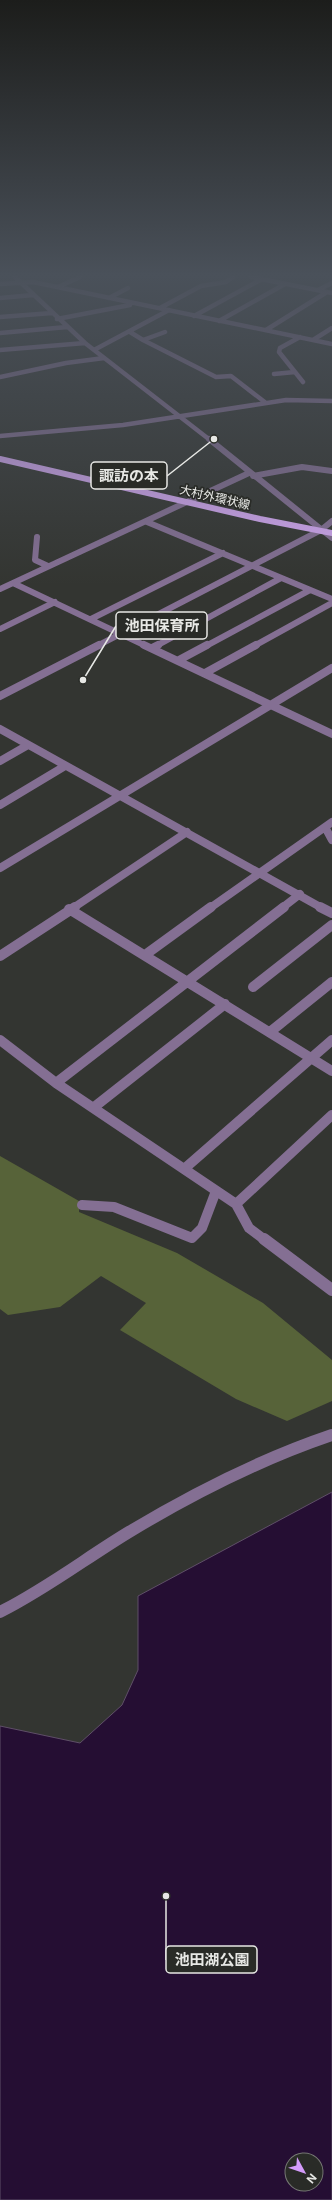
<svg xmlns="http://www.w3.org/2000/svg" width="332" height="2200" viewBox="0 0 332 2200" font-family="Inter,'Noto Sans JP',sans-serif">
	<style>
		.green { fill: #576339 }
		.water { fill: #250e33; stroke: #5f4f68; fill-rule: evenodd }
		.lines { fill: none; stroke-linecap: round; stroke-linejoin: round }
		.minor-far4 { stroke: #846f93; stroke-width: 4.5 }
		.minor-far3 { stroke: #846f93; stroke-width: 6 }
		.minor-far2 { stroke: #846f93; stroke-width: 8 }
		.minor-far1 { stroke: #846f93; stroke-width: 10 }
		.minor { stroke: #846f93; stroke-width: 12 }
		.major { stroke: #d3a8f2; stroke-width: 6 }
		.labels { text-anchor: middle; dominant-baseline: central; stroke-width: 3.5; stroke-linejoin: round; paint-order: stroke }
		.far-street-label { font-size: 12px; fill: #e7e8e5; stroke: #292b27 }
		.leader { fill: none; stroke: #e7e8e5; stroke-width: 1.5 }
		.callout-dot { fill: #e7e8e5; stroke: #292b27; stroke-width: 1.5 }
		.callout { fill: #292b27; stroke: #e7e8e5; stroke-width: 1.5 }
		.callout-label { font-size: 15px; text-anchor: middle; font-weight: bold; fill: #e7e8e5 }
	</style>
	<rect width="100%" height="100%" fill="#333531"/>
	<path class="green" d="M0,1156l79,45v11l98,41 86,50 69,57v41l-45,20 -51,-22 -116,-69 26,-27 -45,-27 -41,31 -52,8 -8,-6z"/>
	<path class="water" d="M332,1492v708h-332v-474l80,17 42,-38 16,-35v-74zM292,2160h24v24h-24z"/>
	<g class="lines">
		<path class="minor-far4" d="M15,277l70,66 125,97
			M251,277l81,16
			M0,284l33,-2 299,62
			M58,287l22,-10
			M318,290l14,-7
			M0,298l33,-3
			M109,298l19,-10
			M160,308l41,-22 25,-4 7,-5
			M194,316l68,-37
			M0,317l52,-4
			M57,319l73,-14
			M219,321l66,-37
			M266,330l61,-38
			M130,332l13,8 22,-8
			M0,333l67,-6
			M300,337l-20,11 -1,4 24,30
			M143,340l73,37 15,-1 35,27
			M313,340l19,-12
			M0,350l85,-7
			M94,350l75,-40
			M274,374l21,-2
			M0,377l66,-14 38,-5
			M0,436l123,-11 163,-25 46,1"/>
		<path class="minor-far3" d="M209,439l123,99
			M253,476l49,-9 30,4
			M147,522l185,77
			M37,537l-2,23 13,6
			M13,583l133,63
			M0,589l249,-116
			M91,619l132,-66
			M0,629l55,-27
			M97,646l224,-116 11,-9
			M156,646l125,-68
			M206,646l104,-56
			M254,646l78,-43"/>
		<path class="minor-far2" d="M144,645l188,89
			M152,648l6,-3
			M179,660l28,-15
			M205,673l51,-28
			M0,696l99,-51
			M0,729l322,179
			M0,761l28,-16
			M0,805l65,-39
			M325,827l7,13
			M0,868l332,-200
			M73,908l114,-76
			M210,908l122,-86
			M282,908l18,-14"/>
		<path class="minor-far1" d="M320,907l12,6
			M69,909l263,162
			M145,955l66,-48
			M0,956l75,-49
			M253,987l79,-62
			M270,1032l62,-50
			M0,1040l56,43 180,121 96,-89
			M56,1083l228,-176
			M93,1108l132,-104
			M184,1169l148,-129
			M236,1204l13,24 16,12
			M82,1205l32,2 78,31 10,-10 14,-37"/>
		<path class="minor" d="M264,1239l68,51
			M0,1612c46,-23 86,-54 129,-80 65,-39 132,-73 203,-97"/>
		<path class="major" d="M0,459l260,60 72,14"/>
	</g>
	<linearGradient id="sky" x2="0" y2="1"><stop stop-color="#1c1d1b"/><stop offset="0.47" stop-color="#4a515a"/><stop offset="1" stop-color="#4a515a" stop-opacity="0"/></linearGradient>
	<rect width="332" height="585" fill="url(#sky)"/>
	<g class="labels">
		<g class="far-street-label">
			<text transform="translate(215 497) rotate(13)">大村外環状線</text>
		</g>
	</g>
	<path class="leader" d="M214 439L167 476M83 680L116 626M166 1896L166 1960"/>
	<g class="callout-dot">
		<circle cx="214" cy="439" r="4"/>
		<circle cx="83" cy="680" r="4"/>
		<circle cx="166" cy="1896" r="4"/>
	</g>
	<g class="callout">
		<rect x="91" y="462" width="76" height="27" rx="4"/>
		<rect x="116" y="612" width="91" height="27" rx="4"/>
		<rect x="166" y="1946" width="91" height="27" rx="4"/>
	</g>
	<g class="callout-label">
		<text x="129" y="481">諏訪の本</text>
		<text x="162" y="631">池田保育所</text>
		<text x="212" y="1965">池田湖公園</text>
	</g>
	<g transform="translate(304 2172) rotate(130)"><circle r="19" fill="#292b27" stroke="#757773"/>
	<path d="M0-3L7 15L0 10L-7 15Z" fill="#d49cfb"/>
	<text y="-6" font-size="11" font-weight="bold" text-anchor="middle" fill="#e7e8e5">N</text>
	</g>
</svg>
